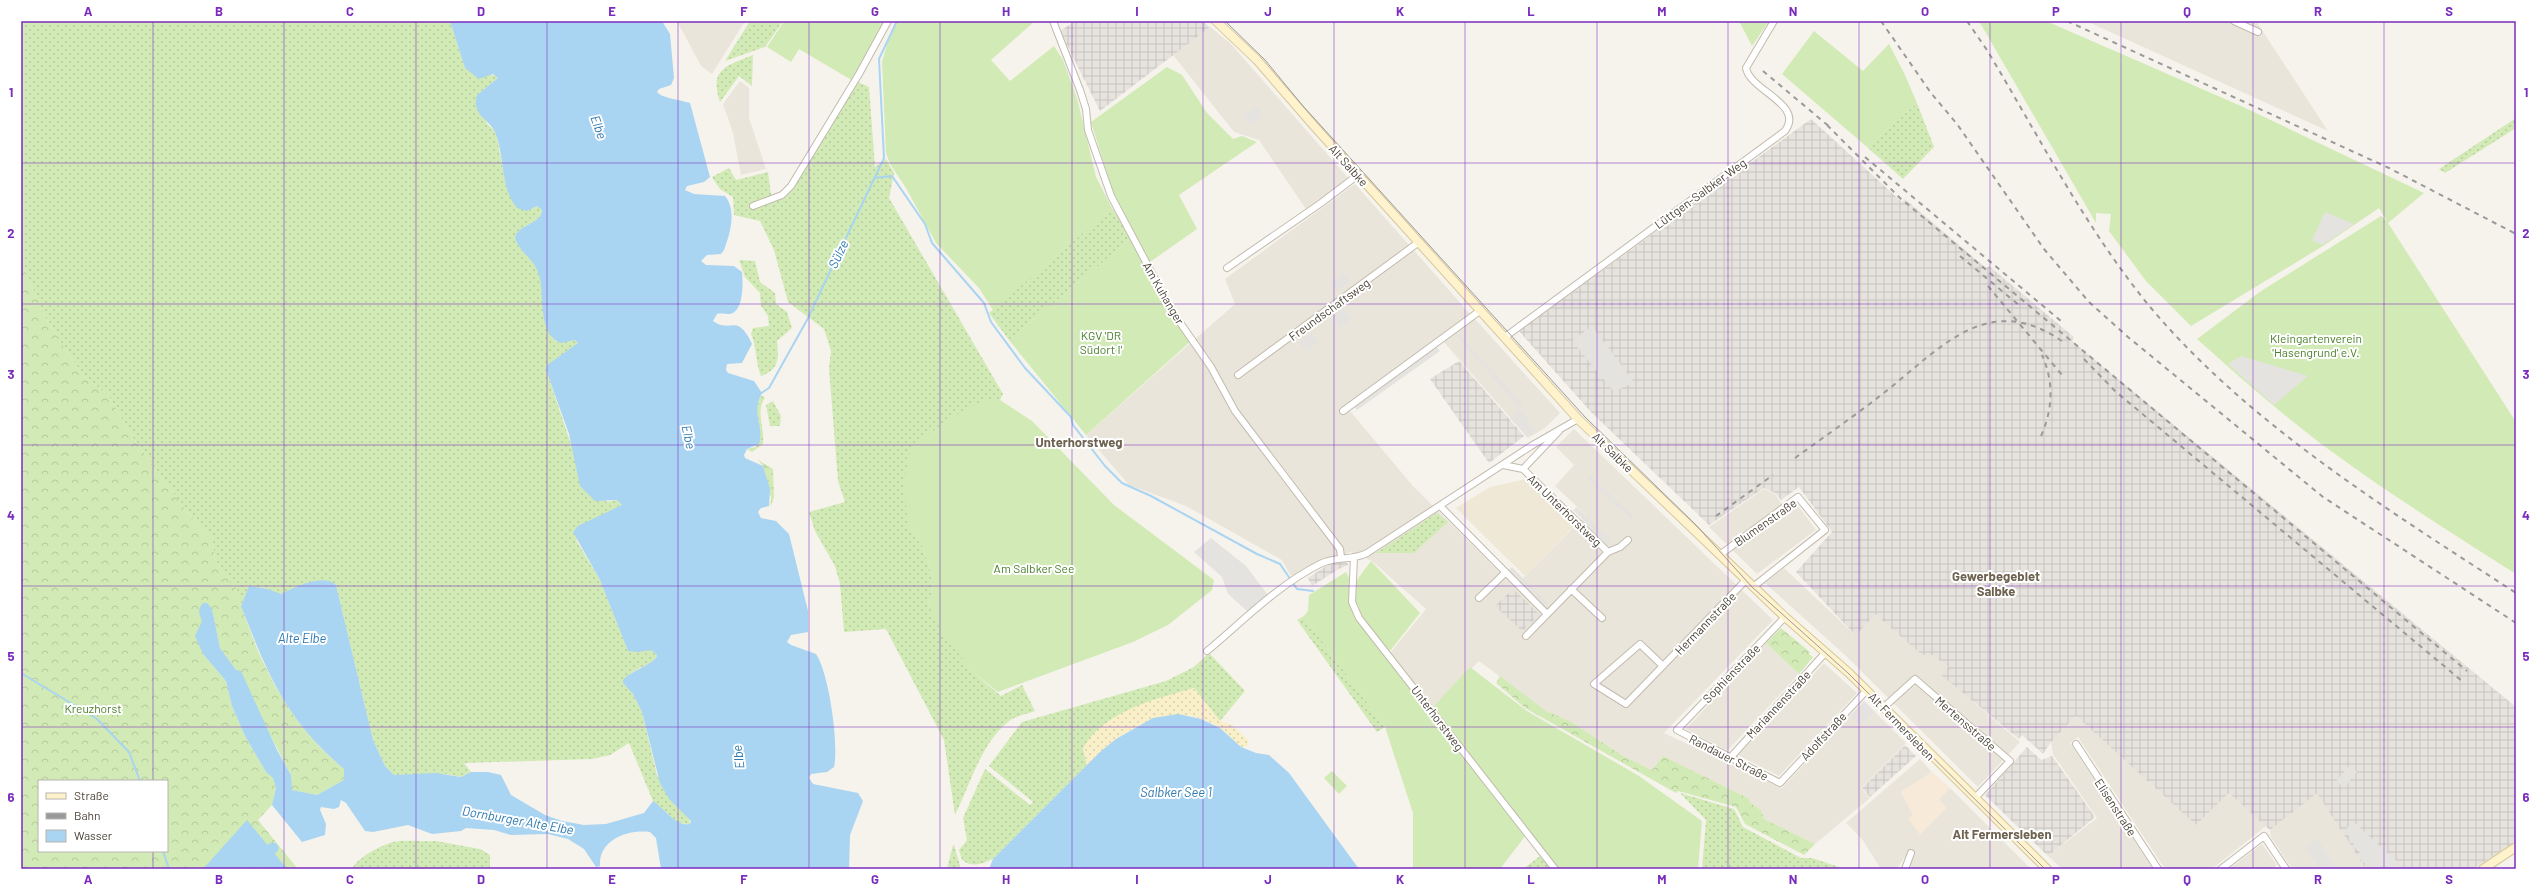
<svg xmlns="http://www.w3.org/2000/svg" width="2537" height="890" viewBox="0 0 2537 890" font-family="Barlow,sans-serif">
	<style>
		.residential { fill: #eae5da }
		.commercial { fill: #f7ead8 }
		.industrial { fill: url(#industrial-grid) }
		.education { fill: #efe8d6 }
		.grass { fill: url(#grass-dots) }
		.forest { fill: url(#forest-crowns); fill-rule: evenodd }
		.wetland { fill: url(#wetland-marsh) }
		.sand { fill: url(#sand-dots) }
		.garden { fill: #d2eab5 }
		.parking { fill: #e5e3e0 }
		.water { fill: #a9d4f2 }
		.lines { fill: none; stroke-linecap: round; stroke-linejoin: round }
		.stream { stroke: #a9d4f2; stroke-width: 2 }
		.river { stroke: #a9d4f2; stroke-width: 11 }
		.street-casing { stroke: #c2bbae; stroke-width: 8 }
		.secondary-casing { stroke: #d6c79b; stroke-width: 10 }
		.street { stroke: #fff; stroke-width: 6 }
		.secondary { stroke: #fff3cd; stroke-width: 8 }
		.tram { stroke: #9a9a9a; stroke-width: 1 }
		.rail { stroke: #9a9a9a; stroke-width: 2; stroke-dasharray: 5 5; stroke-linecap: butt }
		.grid { fill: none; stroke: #7b2cbf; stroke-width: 1; stroke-opacity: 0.55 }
		.labels { text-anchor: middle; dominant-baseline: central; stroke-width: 4; stroke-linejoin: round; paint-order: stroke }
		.street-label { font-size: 12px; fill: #4b4439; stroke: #fff }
		.park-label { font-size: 12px; fill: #4a7f2a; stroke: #fff }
		.water-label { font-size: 13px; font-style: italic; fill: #2e7ab2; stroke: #fff }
		.neighbourhood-label { font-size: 13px; font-weight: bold; fill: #6e6250; stroke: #fff }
		.neatline { fill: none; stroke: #7b2cbf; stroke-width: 1.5 }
		.grid-label { font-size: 13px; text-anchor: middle; font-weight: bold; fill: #7b2cbf }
	</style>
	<defs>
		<pattern id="industrial-grid" width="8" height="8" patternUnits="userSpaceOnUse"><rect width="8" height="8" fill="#e6e2dd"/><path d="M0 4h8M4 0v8" fill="none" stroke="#c7c3be"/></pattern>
		<pattern id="grass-dots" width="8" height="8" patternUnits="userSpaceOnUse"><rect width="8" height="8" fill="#d2eab5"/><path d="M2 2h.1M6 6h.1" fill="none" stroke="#b6ca9c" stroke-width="1.8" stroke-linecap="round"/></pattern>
		<pattern id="forest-crowns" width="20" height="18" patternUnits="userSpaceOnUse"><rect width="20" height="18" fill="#d2eab5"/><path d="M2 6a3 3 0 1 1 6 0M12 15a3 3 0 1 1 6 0" fill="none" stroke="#b6ca9c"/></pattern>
		<pattern id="wetland-marsh" width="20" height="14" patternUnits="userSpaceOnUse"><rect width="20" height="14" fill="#d2eab5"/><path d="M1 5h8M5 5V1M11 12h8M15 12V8" fill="none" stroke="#b6ca9c"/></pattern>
		<pattern id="sand-dots" width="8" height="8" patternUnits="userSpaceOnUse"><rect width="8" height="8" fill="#f9efc9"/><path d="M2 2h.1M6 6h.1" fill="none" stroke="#d7cead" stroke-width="1.8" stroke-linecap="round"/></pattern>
	</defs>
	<rect width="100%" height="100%" fill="#f6f3ec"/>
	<path class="residential" d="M677,21h68l-33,53 -11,-8z
		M2086,21h140l36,16 -4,-9 -15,-7h13l72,110z
		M1210,27l20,16 118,135 -42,31 -47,-69 -25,-8 -61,-77z
		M740,81l9,7v30l17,51 -25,6 -8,-42 -10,-29z
		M1355,184l116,131 -128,100 7,-4 62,74 102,102 72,-72 -31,-29 19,-21 -18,-18 18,-18 199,191 -109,113 118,55 82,-87 42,42 -45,45 9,10 -55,46 -51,-25 -3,-9 -12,-8 1,-3 -87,-43 -11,14 -29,-14 -53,-35 -24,-10 -67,-50 -46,46 -43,-54 36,-44 -54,-48 -22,-9 -59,24 -9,-16 -96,-54 -57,-21 -43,-50 149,-131 -10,-25z
		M1475,319l85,94 -15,15 -17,10 -85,-97z
		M1764,489l11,5 11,17 10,-8 20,27 -59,44 -48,-47z
		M1784,568l72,68 19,-22 47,41h11l15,12 -6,8 78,67 -42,45 -133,-132 -80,-72z
		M1766,643l33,31 -72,77 -41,-22z
		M1824,663l33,30 -78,83 -41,-21z
		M2076,716l120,109 33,-32 37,33 -54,43h-47l-87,-132 -8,6 83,126h-91l-14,-13 49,-38 -44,-64 -2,-12z
		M1920,759l12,13 -31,20 12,23 -4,4 11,15 26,-26 -7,-9 11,-11 81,81h-122l5,-15 -3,-6 -13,19 1,2h-18l-19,-30 -16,-16z
		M2317,792l50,77h-75l-21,-32 -1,-7z
		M2262,844l15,21 -5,4h-43z"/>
	<path class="commercial" d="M1932,772l18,16 -11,11 7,9 -26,26 -12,-15 5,-4 -12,-23z"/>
	<path class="industrial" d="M1075,21h127l8,6 -110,84 -40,-80z
		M1811,119l91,83 3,-3 81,69 3,-2 85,71 -2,4 444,366v134l-43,28h-107l-49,-76 -47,37 -41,-37 -33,32 -120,-109 -25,26 -8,12 -21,-19 -3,4 -78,-64 7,-8 -15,-12h-11l-47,-41 -19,22 -60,-64 36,-40 -33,-45 -18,13 -6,-7 -11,-5 -55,37 -118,-113 -72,-81z
		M1459,361l65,75 -35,27 -59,-84z
		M1346,560l2,5 -11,5 -25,16 -4,-8 18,-12z
		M1513,589l27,26 -18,16 -27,-25z
		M1905,745l11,11 -46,41 -8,-9z
		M2027,747l14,13 11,-4 43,61 -47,39 -63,-61z"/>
	<path class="education" d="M1526,479l48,47 -49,50 -69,-68 34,-21z"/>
	<path class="grass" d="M21,21h429l15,47 32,8v3l-20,16 10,29 7,6 3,8 10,51 20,22 10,-5 5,4c-1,15 -25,14 -27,28 5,15 18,20 24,35 9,23 -3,51 18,69l18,-2 3,3 -32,27 26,77 35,55 10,-2 5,5 -13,7 -33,28 24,40 28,71 23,-1 6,5c-1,10 -28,13 -34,28l10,11 9,18 15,63 16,28 16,14 1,7 -12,-1 -25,-22 -24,-58 -19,12 -18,4 -128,4 7,9 -10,5 -15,-3 -52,1 -9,-9 -12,-26 -37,-155c-20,-13 -40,8 -59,9l-9,-5 -19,-3 -8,20 -6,-21 -4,-1 -16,-25 -3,-21 -25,-26 -52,-71 -27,-46 -24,-19 -17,-24 -23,-37 -23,-55z
		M750,21h33l-18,26 -40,14z
		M753,55l-1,31 -13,-10 -19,26c-11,-33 6,-36 33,-47z
		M858,82l11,5 6,80 11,-8 8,14 -5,25 114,196 -3,6h-14l-78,127 15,20 11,36 -6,22 44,66 29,25 21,-11 13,26c-8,3 -19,5 -26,10 -28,22 -39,64 -54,94l-11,-75 -58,-111 -42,3 -4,-48 -5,-18 -20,-35 -6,-19 36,-10 -7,-21 -9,-113 2,-17 -7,-22 -36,-27 -14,-52 -14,-29 -26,-6 -1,-18 -13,-8 -8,-12 17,-9 7,12 32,-8 4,29 22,-15z
		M1917,103l17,44 -31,32 -36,-32z
		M2516,118v10l-71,45 -6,-4z
		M1112,208l20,30 -123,102 -20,-27z
		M739,260l16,1 5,21 15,11 1,11 11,8 5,16 -15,13c2,17 2,29 -16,35 -6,-15 -4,-29 -10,-42l2,-6 16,-2 -1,-10 -7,-10 -1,-13 -15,-16z
		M773,401l8,15 -1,10h-10l-4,-21z
		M1437,513l11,9 -34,31h-38z
		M1304,616l81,111 -8,5 -80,-112z
		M1209,653l36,38 -25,30 -26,-33 -111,60 4,17 -94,94c-12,5 -20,9 -31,1l-3,-10 8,-10 -4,-22 22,-49 45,36 3,-3 -44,-36 33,-44 144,-41 28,-14z
		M1680,793l54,16 9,18 58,31h11l33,11h-143l4,-49z
		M436,841l44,8 10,6v14h-138c6,-12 28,-23 41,-27 13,-3 30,0 43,-1z
		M953,845h1l7,24h-14z
		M1540,856l11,11 -1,2h-27z"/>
	<path class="forest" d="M21,260l23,55 23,37 17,24 24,19 27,46 52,71 25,26 3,21 16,24 4,2c20,70 51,137 109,184v11l-27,15 -26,-5v-15l-55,-105 -16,-22 -8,-39 -10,12 1,33 23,27 6,25 13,30 21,36 7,6 3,10 -4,17 -14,15 40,49h-277zM39,781h128v70h-128z
		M1781,628l29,24 -1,2 4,3 -14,17 -33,-31z
		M1500,676l46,35 24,10 53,35 29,14 11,-14 87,43 -1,3 12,8 3,9 51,25 -11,11 -59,-31 -9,-17 -58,-16 -2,2 -151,-85 -29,-25z"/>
	<path class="wetland" d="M761,395l4,3c-10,13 0,29 -2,46l-11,8 -5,-3 9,-2 3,-20 -3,-19z
		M758,460l15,9 1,29 -4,9 1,-9 -8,-32z"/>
	<path class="sand" d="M1194,688l26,33 12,4 16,15v6l-7,1c-7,-6 -13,-13 -20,-18 -47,-34 -101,1 -134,36l-4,-17c21,-37 72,-49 111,-60z"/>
	<path class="garden" d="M784,21h101l-32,60 -54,-32 -8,13 -24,-15z
		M898,21h137l-44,39 19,21 44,-35 9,14 14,38 19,79 16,31 -119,102 -14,-22 -43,-45 -30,-55 -16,-24 -4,-11 -4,-91 6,-21z
		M1739,21h30l-17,25z
		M1979,21h67l195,85 183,87 -36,30 128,199v152c-66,-42 -133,-84 -196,-131 -43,-33 -83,-68 -123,-104l64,-48 120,-75 6,5 -8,-13 -56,38 -132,80 -45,-45 -37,-50 2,-17 -15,-1v10z
		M1814,31l49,40 26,-27 16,31 12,28 -50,44 -85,-73z
		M1167,67l15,8 25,38 26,26 9,-3 15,6 -78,53 18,34 -47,33 -37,-70 -22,-70z
		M1132,238l59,103 -105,94 -77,-95z
		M986,399l14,1 32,21 82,84 100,75 -2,10 -44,35 -35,17 -135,50 -26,-21 -29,-37 -15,-29 6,-22 -11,-36 -15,-20 -4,-44 7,-36 43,-31z
		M1371,561l49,52 -30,38c-14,-17 -46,-45 -34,-69 4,-7 10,-14 15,-21z
		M1346,572l4,8 -1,24 7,14 170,217 -26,34h-87v-56l-28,-86 -81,-111 4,-5 1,-16z
		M1470,667l57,44 112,65 63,45 -4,48h-139l-126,-162z
		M1332,771l15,15 -8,8 -15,-16z"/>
	<path class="parking" d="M1256,106l7,10 -12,9 -8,-10z
		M2325,212l29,12 -32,21 -10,-5z
		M1343,272l7,10 -12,9 -7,-10z
		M1344,309l8,10 -13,9 -7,-10z
		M1592,326l42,56 -20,10 -42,-51z
		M1457,332l66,73 -3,3 -65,-74z
		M1311,333l7,10 -12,9 -7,-10z
		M1436,346l4,5 -83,59 -3,-3z
		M2241,356l67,20 -34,29 -46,-41z
		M1520,409l16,22 -9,6 -17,-19z
		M1591,476l43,41 -2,3 -44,-41z
		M1577,507l35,34 -4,4 -35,-35z
		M1211,538l35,28 22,29 -20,17 -20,-18 -6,-17 -28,-25z
		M1512,567l36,36 -3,2 -36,-35z
		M1864,701l11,11 -14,13 -11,-9z
		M2349,766l8,6 -13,16 -8,-7z
		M2353,821l19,18 34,30h-35l-11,-10 -2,-4 2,-3 -8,-6 3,-4 -11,-10z
		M2317,838l20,31h-17l-15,-22z"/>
	<path class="water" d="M450,21h212l8,13 4,44 -3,7 -12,4 -2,3c4,6 24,8 33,11l20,74 -6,5 -17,4 -2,4 9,4 31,2c12,14 5,38 -1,54l-3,4 -14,1 -6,6 5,4 28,1 8,6c1,11 2,39 -12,42 -5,0 -9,-1 -13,0l-4,7c18,13 24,-9 39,23l-10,19 -15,1 -1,6 2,3 26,8 8,12c-12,23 3,31 -3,51l-12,5 -3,6 1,3 18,8 7,23 -1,17 -8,2 -3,4 3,6 15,3 13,13 19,77v21l-17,3 -4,7 4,3 25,9c13,19 23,90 18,113l-7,5 -16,2 -2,4 4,6 45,9 5,8 -13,34 -1,34h-188l-5,-31 -6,-6c-22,-3 -52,8 -50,34l-4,1 -12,-18 -16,-10 -20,-5 -37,1 -17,-5 -28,-2 -5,3 -29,3 -24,-9 -35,7 -8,-1 -19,-28 -5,-3 -2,7 -5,2 -13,-2 -1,3 6,14 -1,11 -23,7 -30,-37 4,-17 -3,-10 -7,-6 -21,-36 -13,-30 -6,-25 -23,-27 -8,-18 7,-15c-3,-8 -5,-11 1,-18h4l5,6 8,39 16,22 5,1 36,79 14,25 1,15 25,5 27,-15v-11c-58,-49 -76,-94 -103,-163l8,-20 19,3 13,5c14,-7 42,-21 55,-9l37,155 12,26 9,9 42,-2 25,4 10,-5h17l13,3 10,20 34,20 17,6 22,4 22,-1 38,-11 9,-12c11,7 23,26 37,23l1,-3 -22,-22 -9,-16 -18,-71 -9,-18 -10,-11v-3c7,-9 34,-17 34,-25l-6,-5 -13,2 -10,-1 -28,-71 -27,-48 5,-6 44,-21 -5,-5 -22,1 -15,-15 -11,-52 -23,-64 1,-5 31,-22 -3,-3 -14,3c-23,-8 -17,-46 -21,-64 -3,-19 -20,-25 -25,-41 2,-14 26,-13 27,-28l-5,-4 -10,5 -10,-3c-17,-20 -12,-52 -22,-76 -6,-13 -24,-17 -18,-37l21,-17 -5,-4 -14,5 -14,-11z
		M1178,714l23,5 19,9 21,19 15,6 13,2 20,18 70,96h-370l4,-10 107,-107 16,-13 37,-21z
		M247,820l40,49h-84z"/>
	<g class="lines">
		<path class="stream" d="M874,178l18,-2 33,48 7,19 52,60 7,19 34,46 46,49 2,8 32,41 17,17 29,13 106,58 23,10 17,25 16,2
			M760,394l9,-6 38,-68 77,-162 -5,-99 18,-38
			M21,673l76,46 32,33 11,29
			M163,851l6,18"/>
		<path class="river" d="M245,869l12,-11 16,-10"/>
		<defs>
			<path id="street" d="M1053,21l27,69 6,19 2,21 23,66 61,115 39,56 24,44 105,138 1,8
				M2234,21l24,11
				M753,206l29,-11 9,-9 68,-112 29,-53
				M1227,268l94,-65 37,-28
				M1505,337l280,-206c20,-27 -35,-40 -39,-63l28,-47
				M1238,375l181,-133
				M1343,411l138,-101
				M1503,465l20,4 36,-38
				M1523,469l85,83
				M1440,506l107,108
				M1721,554l77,-57 27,33 -72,57
				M1354,557l-2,45 7,16 196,251
				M1571,589l31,29
				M1479,598l26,-25
				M1785,617l-108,113 103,53 87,-93
				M1526,636l82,-84 12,-5 8,-7
				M1207,651c36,-30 71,-66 113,-87 15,-8 32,-3 47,-11l164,-107 47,-27
				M1663,666l-23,-22 -46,40 32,20 120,-124
				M1884,707l31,-28 95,82 -35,37
				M2076,744l82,125
				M1730,758l96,-106
				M1905,869l6,-16
				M2221,869l43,-33 22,33"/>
			<path id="secondary" d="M1216,21l41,39 57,66 264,293 207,198 64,56 198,196
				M2483,869l33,-22"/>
		</defs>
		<use href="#street" class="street-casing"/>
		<use href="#secondary" class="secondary-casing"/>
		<use href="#street" class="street"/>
		<use href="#secondary" class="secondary"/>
		<path class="tram" d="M1225,21l40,39 38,46 282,311 111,108 56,62 96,86 197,196"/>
		<path class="rail" d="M1881,21l50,72 26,31 87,125 45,53 39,35 195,160 193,126
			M1967,21l20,29c51,85 97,175 159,252 98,119 242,208 370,291
			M2067,21l322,147 127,66
			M1763,71l68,57
			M1827,125l73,73 567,473
			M1865,157l196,164
			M1960,256l60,50
			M1988,286l74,89
			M2084,359l31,32 347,290
			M2041,436c12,-27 13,-54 1,-81
			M1795,458c30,-22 61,-43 90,-66 57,-45 105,-104 181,-48
			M1716,516l57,-41"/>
	</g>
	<path class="grid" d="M153,21v760M284,21v848M416,21v848M547,21v848M678,21v848M809,21v848M940,21v848M1072,21v848M1203,21v848M1334,21v848M1465,21v848M1597,21v848M1728,21v848M1859,21v848M1990,21v848M2121,21v848M2253,21v848M2384,21v848M21,163h2495M21,304h2495M21,445h2495M21,586h2495M21,727h2495M153,851v18"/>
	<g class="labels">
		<g class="street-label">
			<text transform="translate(1349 165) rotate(48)">Alt Salbke</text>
			<text transform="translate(1700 193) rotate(-36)">Lüttgen-Salbker Weg</text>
			<text transform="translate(1164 293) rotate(60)">Am Kuhanger</text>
			<text transform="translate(1329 309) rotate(-36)">Freundschaftsweg</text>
			<text transform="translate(1613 452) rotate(44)">Alt Salbke</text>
			<text transform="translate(1565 510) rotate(44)">Am Unterhorstweg</text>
			<text transform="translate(1765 522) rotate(-35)">Blumenstraße</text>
			<text transform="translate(1705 623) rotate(-46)">Hermannstraße</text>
			<text transform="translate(1731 673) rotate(-46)">Sophienstraße</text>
			<text transform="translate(1778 704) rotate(-47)">Mariannenstraße</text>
			<text transform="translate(1438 718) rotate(53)">Unterhorstweg</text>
			<text transform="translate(1966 723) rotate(41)">Mertensstraße</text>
			<text transform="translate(1902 726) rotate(46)">Alt Fermersleben</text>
			<text transform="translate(1823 736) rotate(-47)">Adolfstraße</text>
			<text transform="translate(1729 757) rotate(27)">Randauer Straße</text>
			<text transform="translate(2116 807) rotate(57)">Elisenstraße</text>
		</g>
		<g class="park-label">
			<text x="1101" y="335">KGV 'DR<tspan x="1101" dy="14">Südort I'</tspan></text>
			<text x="2316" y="338">Kleingartenverein<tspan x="2316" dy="14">'Hasengrund' e.V.</tspan></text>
			<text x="1034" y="568">Am Salbker See</text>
			<text x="93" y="708">Kreuzhorst</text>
		</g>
		<g class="water-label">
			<text transform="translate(599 127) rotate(70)">Elbe</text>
			<text transform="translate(838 254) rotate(-65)">Sülze</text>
			<text transform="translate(689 437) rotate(78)">Elbe</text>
			<text x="302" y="638">Alte Elbe</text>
			<text transform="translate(738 757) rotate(-97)">Elbe</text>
			<text x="1176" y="792">Salbker See 1</text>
			<text transform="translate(518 820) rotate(10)">Dornburger Alte Elbe</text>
		</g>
		<g class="neighbourhood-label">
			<text x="1079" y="442">Unterhorstweg</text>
			<text x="1996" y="576">Gewerbegebiet<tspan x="1996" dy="15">Salbke</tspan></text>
			<text x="2002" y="834">Alt Fermersleben</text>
		</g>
	</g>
	<rect width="2537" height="890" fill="none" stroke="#ffffff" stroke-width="44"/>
	<rect x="38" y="780" width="130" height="72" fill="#ffffff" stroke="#b7b4b0"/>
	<rect x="46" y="793" width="20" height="6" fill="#fff3cd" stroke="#b7b4b0"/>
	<text x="74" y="800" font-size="12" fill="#4b4439">Straße</text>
	<rect x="46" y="813" width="20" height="6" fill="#9a9a9a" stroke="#b7b4b0"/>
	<text x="74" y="820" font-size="12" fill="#4b4439">Bahn</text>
	<rect x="46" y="830" width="20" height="12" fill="#a9d4f2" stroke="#b7b4b0"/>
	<text x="74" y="840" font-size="12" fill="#4b4439">Wasser</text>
	<rect x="22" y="22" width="2493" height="846" class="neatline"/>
	<g class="grid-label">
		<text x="88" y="16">A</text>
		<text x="219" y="16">B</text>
		<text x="350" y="16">C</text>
		<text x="481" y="16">D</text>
		<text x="612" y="16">E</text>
		<text x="744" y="16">F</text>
		<text x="875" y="16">G</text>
		<text x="1006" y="16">H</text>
		<text x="1137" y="16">I</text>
		<text x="1268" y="16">J</text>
		<text x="1400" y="16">K</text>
		<text x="1531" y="16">L</text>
		<text x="1662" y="16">M</text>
		<text x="1793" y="16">N</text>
		<text x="1925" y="16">O</text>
		<text x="2056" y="16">P</text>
		<text x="2187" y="16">Q</text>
		<text x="2318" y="16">R</text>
		<text x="2449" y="16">S</text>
		<text x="11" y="97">1</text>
		<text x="2526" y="97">1</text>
		<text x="11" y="238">2</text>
		<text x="2526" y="238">2</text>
		<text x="11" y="379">3</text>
		<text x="2526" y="379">3</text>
		<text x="11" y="520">4</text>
		<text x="2526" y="520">4</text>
		<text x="11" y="661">5</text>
		<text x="2526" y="661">5</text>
		<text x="11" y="802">6</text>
		<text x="2526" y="802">6</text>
		<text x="88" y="884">A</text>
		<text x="219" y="884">B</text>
		<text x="350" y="884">C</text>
		<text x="481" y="884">D</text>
		<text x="612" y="884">E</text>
		<text x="744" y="884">F</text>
		<text x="875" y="884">G</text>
		<text x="1006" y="884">H</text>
		<text x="1137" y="884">I</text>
		<text x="1268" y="884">J</text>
		<text x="1400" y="884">K</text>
		<text x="1531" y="884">L</text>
		<text x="1662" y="884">M</text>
		<text x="1793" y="884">N</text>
		<text x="1925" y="884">O</text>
		<text x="2056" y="884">P</text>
		<text x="2187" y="884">Q</text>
		<text x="2318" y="884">R</text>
		<text x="2449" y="884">S</text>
	</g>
</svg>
